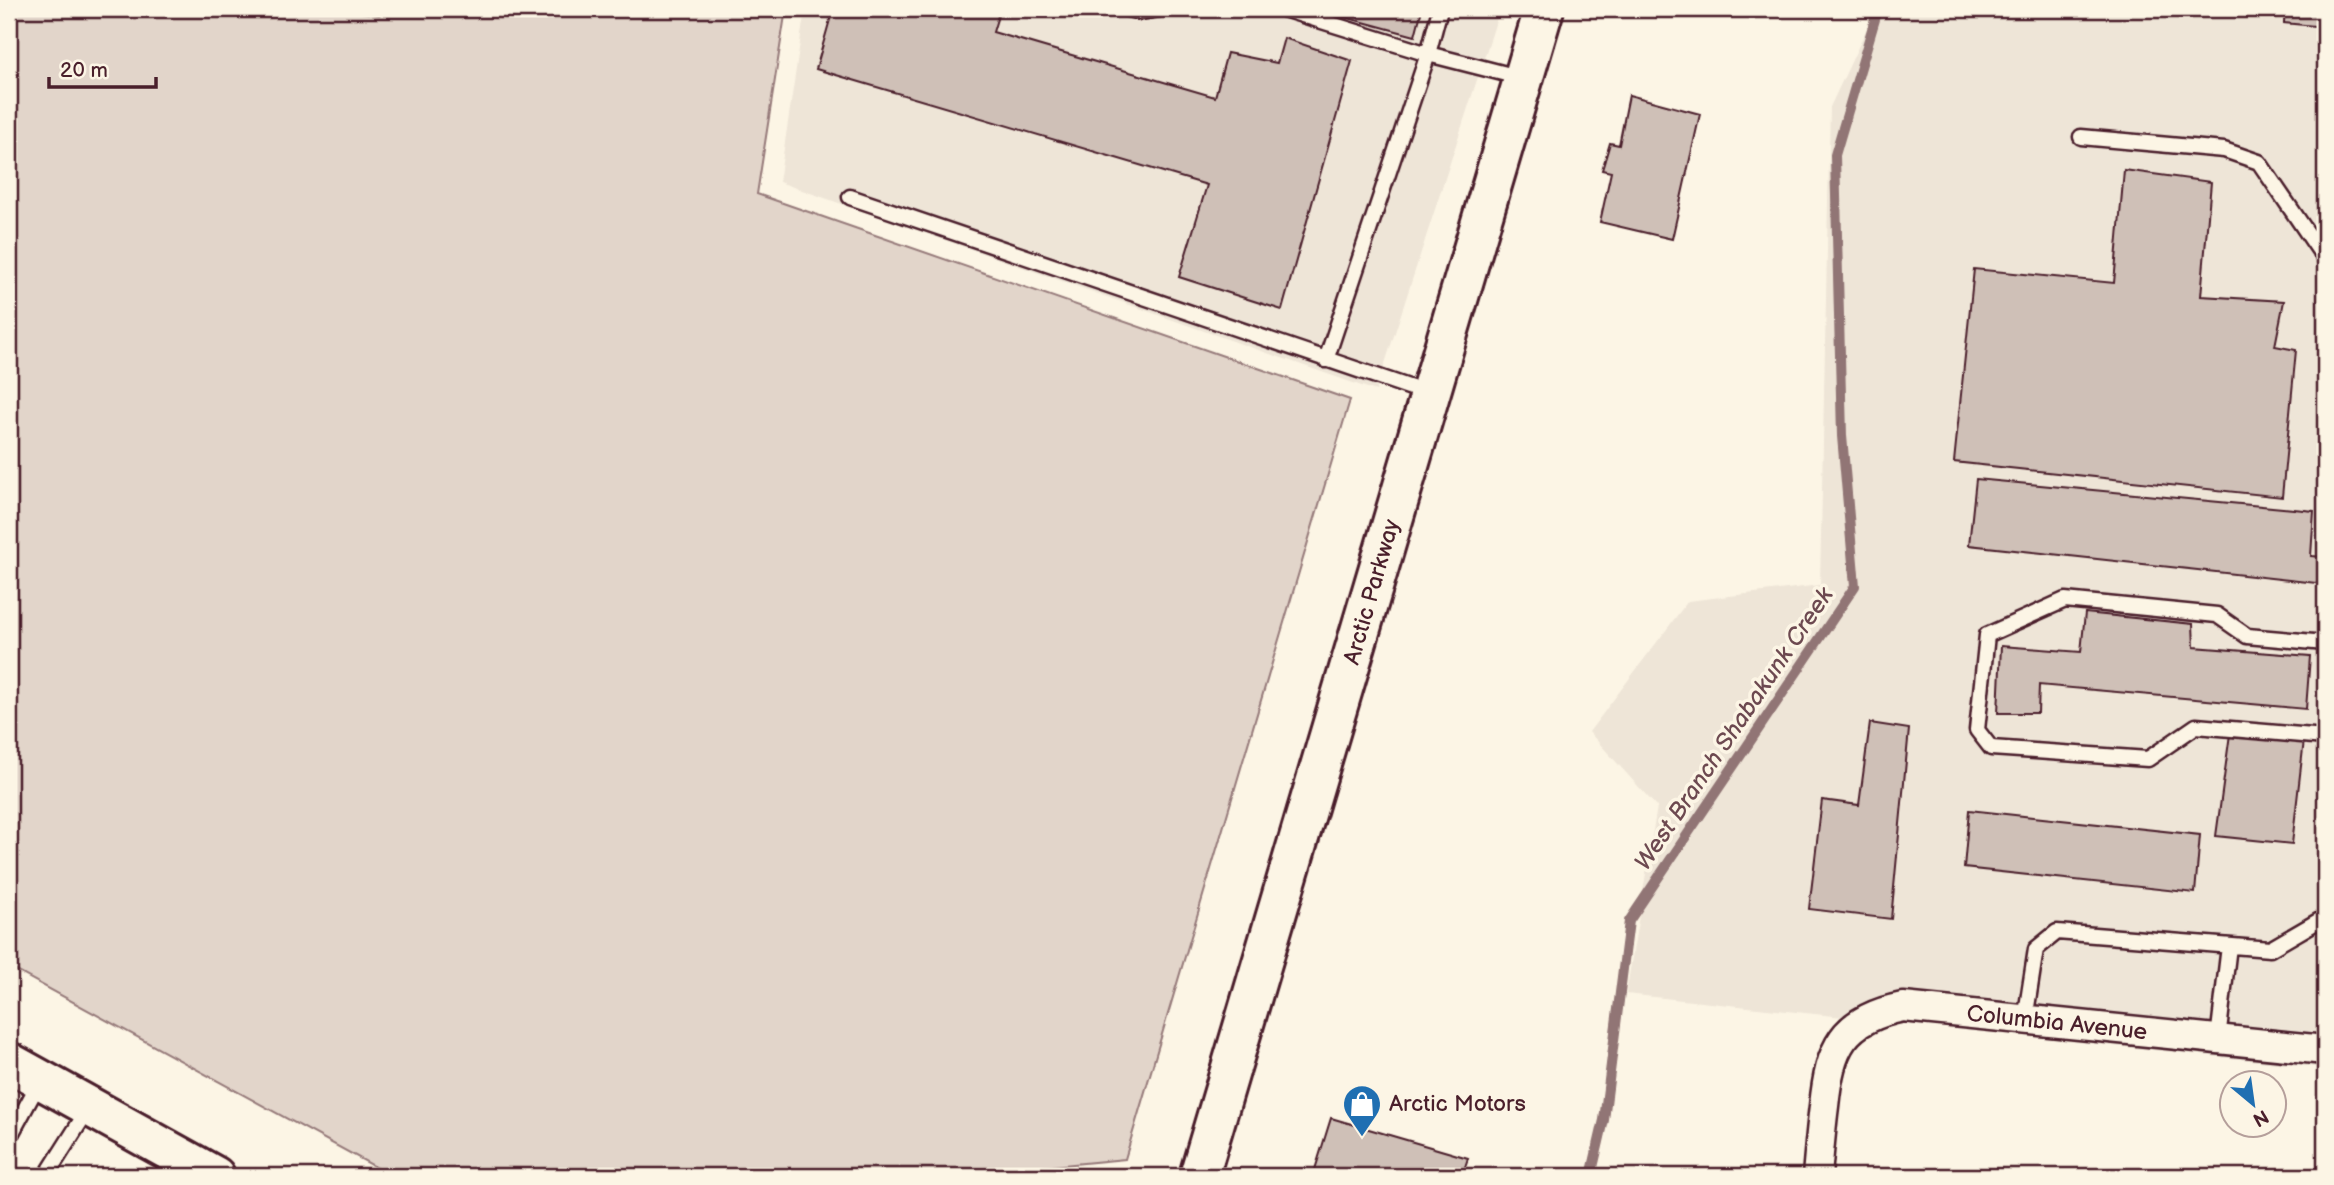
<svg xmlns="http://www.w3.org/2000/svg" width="2334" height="1185" viewBox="0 0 2334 1185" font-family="'Balsamiq Sans',sans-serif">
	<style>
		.built { fill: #eee5d7 }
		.green { fill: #e2d5ca; stroke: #967a7a; stroke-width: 2 }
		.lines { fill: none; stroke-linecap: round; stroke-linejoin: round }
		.stream { stroke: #917474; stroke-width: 10 }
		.building { fill: #cfc0b7; stroke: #4a1f2b; stroke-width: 2 }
		.lane-casing { stroke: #4a1f2b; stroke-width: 19 }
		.street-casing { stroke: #4a1f2b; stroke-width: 33 }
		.secondary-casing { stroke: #4a1f2b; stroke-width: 44 }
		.lane { stroke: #fcf5e5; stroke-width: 14 }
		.street { stroke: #fcf5e5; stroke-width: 28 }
		.secondary { stroke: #fcf5e5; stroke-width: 38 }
		.labels { text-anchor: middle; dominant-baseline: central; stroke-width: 7; stroke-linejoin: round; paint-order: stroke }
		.street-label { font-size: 23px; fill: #4a1f2b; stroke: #fcf5e5 }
		.poi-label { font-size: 23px; fill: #4a1f2b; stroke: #fcf5e5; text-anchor: start }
		.water-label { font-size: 24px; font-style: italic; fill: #6d4950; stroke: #fcf5e5 }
	</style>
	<rect width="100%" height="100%" fill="#fcf5e5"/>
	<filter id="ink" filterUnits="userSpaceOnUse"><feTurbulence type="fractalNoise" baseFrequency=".0143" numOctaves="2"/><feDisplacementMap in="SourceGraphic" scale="14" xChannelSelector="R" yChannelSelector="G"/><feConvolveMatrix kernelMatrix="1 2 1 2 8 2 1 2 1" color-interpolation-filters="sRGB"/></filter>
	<g filter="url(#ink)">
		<path class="built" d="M805,9h695l-124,382 -597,-209z
			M1876,9h403l46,5v1054l-699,-74 31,-187 -68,-75 99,-131 132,-16 10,-478z"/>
		<path class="green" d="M9,9h333l37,6 12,-6h395l-29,185 593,206 -225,759 -178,17h-555l-383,-209z"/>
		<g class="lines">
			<path class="stream" d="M1591,1176l13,-56 25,-199 226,-335 -13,-150 -7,-281 43,-146"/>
		</g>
		<path class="building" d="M833,9h167l-7,23 222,65 12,-44 50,10 7,-25 68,23 -70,249 -103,-33 28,-92 -391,-116z
			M1315,9h107l-7,27z
			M2199,9h50v5z
			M2285,9h40v18l-41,-4z
			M1629,95l71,19 -28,125 -72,-17 11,-50 -9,-2 8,-27 9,2z
			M2124,170l87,12 -10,114 83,5 -9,45 21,4 -14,147 -328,-35 20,-193 140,14z
			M1976,479l338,32 -3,45 14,1v27l-356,-39z
			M2085,613l108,11 1,23 116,9 -4,53 -267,-24 -1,28h-40l3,-67 80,6z
			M1870,723l39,6 -18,190 -82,-10 13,-109 37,5z
			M2230,734l74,6 -12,104 -76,-8z
			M1969,810l231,25 -5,58 -231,-25z
			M1331,1118l137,40 -6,18h-149z"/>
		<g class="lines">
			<defs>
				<path id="lane" d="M1128,9l12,3 19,-3
					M1283,9l145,45 94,24
					M2081,137l143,13 35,12 66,97
					M850,197l579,197
					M1326,360l102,-306 12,-45
					M2325,643l-78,-7 -30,-21 -152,-15 -78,35 -10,95 14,18 157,11 48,-33 129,11
					M2025,1020l11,-71 21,-17 213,17 55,-32
					M2218,1039l11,-93
					M9,1138l31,-57
					M46,1176l43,-68"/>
				<path id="street" d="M1817,1176c2,-23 4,-47 7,-70 6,-58 18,-87 79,-99l422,43"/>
				<path id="secondary" d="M9,1062l206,114
					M1199,1176l345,-1167"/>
			</defs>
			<use href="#lane" class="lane-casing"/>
			<use href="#street" class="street-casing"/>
			<use href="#secondary" class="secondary-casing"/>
			<use href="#lane" class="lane"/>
			<use href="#street" class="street"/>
			<use href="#secondary" class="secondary"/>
		</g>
	</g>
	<defs>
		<symbol id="shop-pin" viewBox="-11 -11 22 30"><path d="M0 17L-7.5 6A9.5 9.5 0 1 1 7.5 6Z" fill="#1f6fb2" stroke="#fcf5e5"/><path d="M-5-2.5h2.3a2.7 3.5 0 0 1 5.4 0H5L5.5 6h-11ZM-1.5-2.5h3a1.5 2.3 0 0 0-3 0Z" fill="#fff"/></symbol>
	</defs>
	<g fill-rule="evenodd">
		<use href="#shop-pin" x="1340" y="1082" width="44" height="60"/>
	</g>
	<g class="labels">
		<g class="street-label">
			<text transform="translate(1372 592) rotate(-74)">Arctic Parkway</text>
			<text transform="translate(2057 1023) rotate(6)">Columbia Avenue</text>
		</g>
		<g class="poi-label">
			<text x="1389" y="1104">Arctic Motors</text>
		</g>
		<g class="water-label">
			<text transform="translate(1734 729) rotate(-56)">West Branch Shabakunk Creek</text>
		</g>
	</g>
	<rect width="2334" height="1185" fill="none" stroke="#fcf5e5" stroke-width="35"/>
	<rect x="18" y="18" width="2299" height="1150" fill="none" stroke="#4a1f2b" stroke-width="2.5" filter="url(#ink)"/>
	<g transform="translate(2253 1104) rotate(151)"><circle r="33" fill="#fcf5e5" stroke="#b59f9b" stroke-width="2"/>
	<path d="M0-5L12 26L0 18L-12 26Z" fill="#1f6fb2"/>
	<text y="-10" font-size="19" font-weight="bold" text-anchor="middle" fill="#4a1f2b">N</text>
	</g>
	<path d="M49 77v10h107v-10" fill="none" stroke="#4a1f2b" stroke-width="3.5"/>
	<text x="60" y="77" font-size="21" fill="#4a1f2b" stroke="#fcf5e5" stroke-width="5" paint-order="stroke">20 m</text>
</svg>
